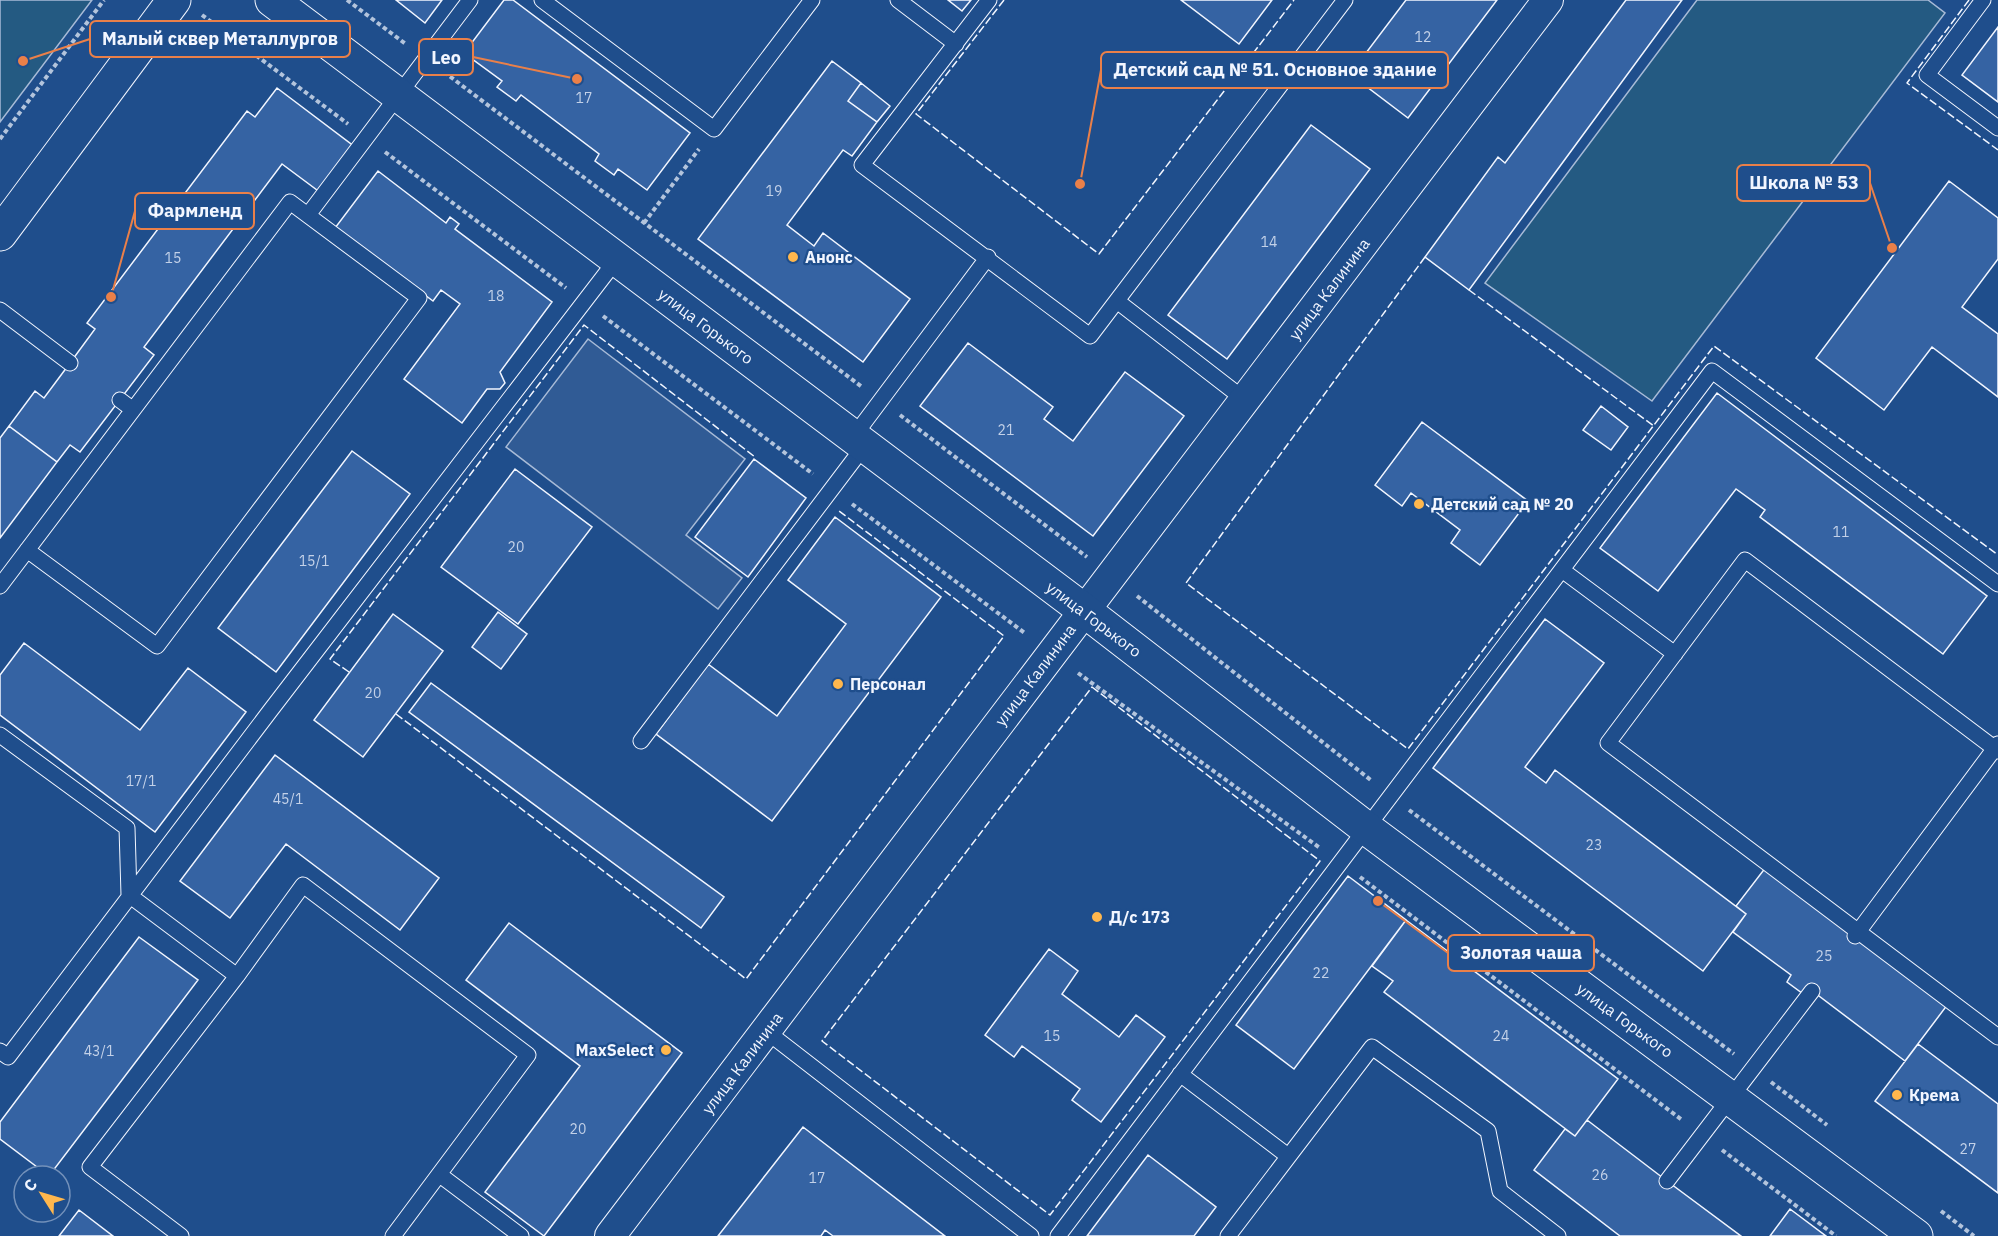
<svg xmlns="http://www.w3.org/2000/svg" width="1998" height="1236" viewBox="0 0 1998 1236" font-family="'IBM Plex Sans',sans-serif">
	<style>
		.green { fill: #245a82; stroke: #a8bbd7; stroke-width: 1.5 }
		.parking { fill: #305b95; stroke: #a8bbd7; stroke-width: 1.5 }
		.building { fill: #3563a3; stroke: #f2f6ff; stroke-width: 1.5 }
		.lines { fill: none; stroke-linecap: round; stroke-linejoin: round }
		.service-casing { stroke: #f2f6ff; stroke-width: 17 }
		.minor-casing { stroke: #f2f6ff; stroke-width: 32 }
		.tertiary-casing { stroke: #f2f6ff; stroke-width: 35 }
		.secondary-casing { stroke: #f2f6ff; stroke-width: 35 }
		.path { stroke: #b3c4dc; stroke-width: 4; stroke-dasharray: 4.5 3; stroke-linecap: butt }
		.service { stroke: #1f4e8c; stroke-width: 15 }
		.minor { stroke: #1f4e8c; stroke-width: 30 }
		.tertiary { stroke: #1f4e8c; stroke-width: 33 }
		.secondary { stroke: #1f4e8c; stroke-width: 33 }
		.fence { stroke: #f2f6ff; stroke-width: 1.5; stroke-dasharray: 8 3; stroke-linecap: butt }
		.poi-dot { fill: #ffb74d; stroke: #1f4e8c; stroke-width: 2 }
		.labels { text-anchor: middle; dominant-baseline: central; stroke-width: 4.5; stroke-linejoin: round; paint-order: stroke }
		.number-label { font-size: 14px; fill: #c3d1e8 }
		.poi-label { font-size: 16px; font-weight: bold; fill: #f2f6ff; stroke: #1f4e8c; text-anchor: start }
		.street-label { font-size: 16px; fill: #f2f6ff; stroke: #1f4e8c }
		.leader { fill: none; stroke: #ea8049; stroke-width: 2 }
		.callout-dot { fill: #ea8049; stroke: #1f4e8c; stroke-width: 2 }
		.callout { fill: #1f4e8c; stroke: #ea8049; stroke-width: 2 }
		.callout-label { font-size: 18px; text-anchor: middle; font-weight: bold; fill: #f2f6ff }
	</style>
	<rect width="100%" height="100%" fill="#1f4e8c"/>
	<path class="green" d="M0,0h92l-92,122z
		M1697,0h231l17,13 -293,388 -167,-118z"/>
	<path class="parking" d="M588,339l157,120 -59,76 56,43 -24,31 -212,-162z"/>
	<path class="building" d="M396,0h46l-17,23z
		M504,0h9l177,133 -43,57 -29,-21 -4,6 -19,-14 4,-7 -78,-59 -5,6 -19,-14 5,-6 -38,-28z
		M948,0h23l-9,11z
		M1181,0h91l-33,44z
		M1406,0h91l-89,118 -58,-44z
		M1626,0h56l-213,290 -44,-33 73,-100 7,6z
		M1998,27v75l-36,-27z
		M832,61l29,22 -13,18 29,21 -25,34 -9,-6 -56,75 27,21 9,-13 87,66 -47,63 -165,-123z
		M861,83l29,23 -13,16 -29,-21z
		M277,88l78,59 -34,46 -39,-29 -138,183 10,8 -74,97 -10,-7 -13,17 -48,-36 26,-35 9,7 26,-35 25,-34 -8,-6 160,-212 8,6z
		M1311,125l59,44 -143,190 -59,-44z
		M378,171l68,52 4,-6 9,7 -4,5 97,73 -52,70 5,11 -5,6h-13l-25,34 -58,-44 56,-75 -19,-14 -8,11 -98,-73z
		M1949,181l49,37v41l-36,48 36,27v63l-66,-50 -48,63 -68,-52z
		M968,343l85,64 -9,12 29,22 52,-69 59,44 -91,120 -173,-130z
		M1717,393l270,203 -44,58 -183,-137 5,-7 -29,-21 -78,102 -58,-43z
		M1601,406l27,21 -17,23 -28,-20z
		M1422,422l106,79 -48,64 -29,-22 9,-13 -49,-37 -9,13 -27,-21z
		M9,426l48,36 -57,76v-100z
		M352,451l58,43 -134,178 -58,-44z
		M754,459l52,39 -58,79 -53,-40z
		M515,469l77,58 -74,97 -77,-57z
		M835,517l106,80 -169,224 -116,-87 52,-70 69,52 69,-92 -58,-44z
		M498,612l29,22 -26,35 -29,-22z
		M393,614l50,37 -80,106 -49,-37z
		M1545,619l59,44 -79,104 21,16 9,-13 191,144 -43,57 -270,-203z
		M24,643l116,87 48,-62 58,44 -91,120 -155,-117v-40z
		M431,683l293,214 -23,31 -292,-216z
		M275,755l164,123 -39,52 -114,-86 -56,74 -50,-37z
		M1766,867l182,137 -43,57 -94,-71 -5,6 -19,-14 4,-7 -58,-43 13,-18 -10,-8z
		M1348,876l58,44 -112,149 -58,-44z
		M1406,920l212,159 -43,57 -191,-144 9,-11 -21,-15z
		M509,923l173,130 -138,183 -59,-44 95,-126 -114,-86z
		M139,937l59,43 -149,196 -49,-37v-17z
		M1049,949l29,22 -16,23 57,43 17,-22 29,22 -64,85 -29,-22 8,-11 -58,-43 -8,11 -29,-22z
		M1918,1044l80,60v89l-123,-92z
		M1587,1120l80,61 74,55h-121l-86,-66 31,-41 10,7z
		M803,1127l142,109h-112l-8,-6 -4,6h-103z
		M1148,1155l68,52 -22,29h-107z
		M1790,1209l36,27h-56z
		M79,1210l34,26h-54z"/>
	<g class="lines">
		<defs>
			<path id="service" d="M542,0l172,129 98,-129
				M898,0l58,44
				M989,0l-127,165 228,171 255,-336
				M1983,0l-56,75 71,53
				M308,215l162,-215
				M1117,301l128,99
				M0,310l70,53
				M120,400l12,9
				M854,436l134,-179
				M1562,570l113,84
				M0,586l290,-384 129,96 -262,348 -130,-96
				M0,735l127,93 2,67 108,81
				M641,741l224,-296
				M1998,751l-253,-191 -137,183 390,294
				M1855,936l143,-192
				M766,1031l265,205
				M0,1051l8,6 262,-346 347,-452
				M1180,1074l108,82
				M440,1175l81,61
				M1667,1181l145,-190
				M181,1236l-91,-69 147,-191 66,-91 225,170 -135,181
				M1058,1236l654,-865 286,213
				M1228,1236l144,-189 116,84 12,60 58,45"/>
			<path id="minor" d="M610,1236l938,-1236"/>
			<path id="tertiary" d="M272,0l813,611 281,217 550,408"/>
			<path id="secondary" d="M0,234l174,-234"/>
		</defs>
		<use href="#service" class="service-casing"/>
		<use href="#minor" class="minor-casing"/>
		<use href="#tertiary" class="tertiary-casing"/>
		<use href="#secondary" class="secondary-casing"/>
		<path class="path" d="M347,0l60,45
			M202,15l146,109
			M444,72l418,315
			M0,139l104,-139
			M385,152l181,136
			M644,223l55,-74
			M603,316l210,158
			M900,415l187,142
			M852,504l174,130
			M1137,596l235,185
			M1078,673l242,175
			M1409,810l325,244
			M1360,877l322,243
			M1771,1082l56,43
			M1722,1150l114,86
			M1941,1211l33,25"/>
		<use href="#service" class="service"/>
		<use href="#minor" class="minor"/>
		<use href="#tertiary" class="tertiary"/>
		<use href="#secondary" class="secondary"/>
		<path class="fence" d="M1004,0l-88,114 183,140 195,-254
			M1969,0l-62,83 91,67
			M1425,257l-239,326 222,166 306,-403 284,209
			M1469,290l185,136
			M349,672l-19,-13 254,-334 171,132
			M1092,687l228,174 -270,354 -228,-174z
			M396,714l350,265 258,-343 -165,-125"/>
	</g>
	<g class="poi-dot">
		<circle cx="793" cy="257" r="6"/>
		<circle cx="1419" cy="504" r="6"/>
		<circle cx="838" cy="684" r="6"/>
		<circle cx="1097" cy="917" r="6"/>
		<circle cx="666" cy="1050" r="6"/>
		<circle cx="1897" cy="1095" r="6"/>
	</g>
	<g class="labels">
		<g class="number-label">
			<text x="1423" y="37">12</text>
			<text x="584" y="98">17</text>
			<text x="774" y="191">19</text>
			<text x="1269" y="242">14</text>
			<text x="173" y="258">15</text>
			<text x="496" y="296">18</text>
			<text x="1006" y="430">21</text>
			<text x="1841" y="532">11</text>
			<text x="516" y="547">20</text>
			<text x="314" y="561">15/1</text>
			<text x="373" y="693">20</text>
			<text x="141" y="781">17/1</text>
			<text x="288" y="799">45/1</text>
			<text x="1594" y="845">23</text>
			<text x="1824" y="956">25</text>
			<text x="1321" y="973">22</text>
			<text x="1052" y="1036">15</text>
			<text x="1501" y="1036">24</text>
			<text x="99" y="1051">43/1</text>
			<text x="578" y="1129">20</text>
			<text x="1968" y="1149">27</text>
			<text x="1600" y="1175">26</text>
			<text x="817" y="1178">17</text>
		</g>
		<g class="poi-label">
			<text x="805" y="257">Анонс</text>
			<text x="1431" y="504">Детский сад № 20</text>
			<text x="850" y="684">Персонал</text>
			<text x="1109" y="917">Д/с 173</text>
			<text x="654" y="1050" text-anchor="end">MaxSelect</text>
			<text x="1909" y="1095">Крема</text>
		</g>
		<g class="street-label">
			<text transform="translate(1329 289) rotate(-53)">улица Калинина</text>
			<text transform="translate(706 326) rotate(37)">улица Горького</text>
			<text transform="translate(1094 619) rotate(37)">улица Горького</text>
			<text transform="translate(1035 675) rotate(-53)">улица Калинина</text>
			<text transform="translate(1625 1020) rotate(36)">улица Горького</text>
			<text transform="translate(742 1063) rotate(-53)">улица Калинина</text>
		</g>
	</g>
	<path class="leader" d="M23 61L90 39M577 79L473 57M1080 184L1101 70M1892 248L1870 183M111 297L135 211M1378 901L1448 953"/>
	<g class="callout-dot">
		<circle cx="23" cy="61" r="6"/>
		<circle cx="577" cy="79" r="6"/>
		<circle cx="1080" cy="184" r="6"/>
		<circle cx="1892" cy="248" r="6"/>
		<circle cx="111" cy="297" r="6"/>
		<circle cx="1378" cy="901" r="6"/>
	</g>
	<g class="callout">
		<rect x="90" y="21" width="260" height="36" rx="6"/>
		<rect x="419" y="39" width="54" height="36" rx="6"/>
		<rect x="1101" y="52" width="347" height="36" rx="6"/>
		<rect x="1737" y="165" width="133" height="36" rx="6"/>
		<rect x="135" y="193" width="119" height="36" rx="6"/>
		<rect x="1448" y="935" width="146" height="36" rx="6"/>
	</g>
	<g class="callout-label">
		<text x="220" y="45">Малый сквер Металлургов</text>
		<text x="446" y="64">Leo</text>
		<text x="1275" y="76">Детский сад № 51. Основное здание</text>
		<text x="1804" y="189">Школа № 53</text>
		<text x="195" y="217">Фармленд</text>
		<text x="1521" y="959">Золотая чаша</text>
	</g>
	<g transform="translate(42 1194) rotate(307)"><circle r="28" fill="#1f4e8c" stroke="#7391ba" stroke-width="1.5"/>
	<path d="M0-4.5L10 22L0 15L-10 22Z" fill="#ffb74d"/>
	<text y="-9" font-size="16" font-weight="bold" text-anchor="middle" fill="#f2f6ff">С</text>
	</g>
</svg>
